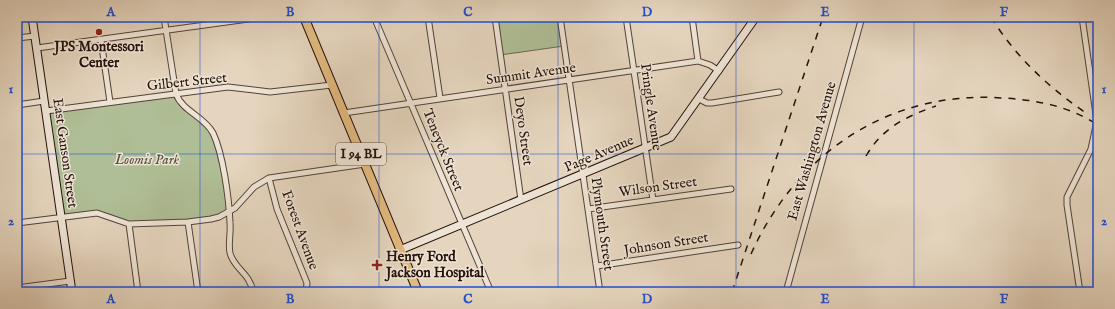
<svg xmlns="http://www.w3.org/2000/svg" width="1115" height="309" viewBox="0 0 1115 309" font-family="'IM FELL English',serif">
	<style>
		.green { fill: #afbe96; stroke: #6a6850 }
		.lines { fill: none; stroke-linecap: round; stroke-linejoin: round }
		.street-casing { stroke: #544237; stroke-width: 7 }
		.secondary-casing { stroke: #24110a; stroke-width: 9 }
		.primary-casing { stroke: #24110a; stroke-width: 10 }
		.street { stroke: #eee4d5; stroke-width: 5 }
		.secondary { stroke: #eee4d5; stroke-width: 7 }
		.primary { stroke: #e2ba7f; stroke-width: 8 }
		.rail { stroke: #24110a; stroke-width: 1.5; stroke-dasharray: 7 7; stroke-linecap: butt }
		.grid { fill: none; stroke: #1d4ed8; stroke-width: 1; stroke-opacity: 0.55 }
		.poi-dot { fill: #8f2418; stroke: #eee4d5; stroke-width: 1.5 }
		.labels { text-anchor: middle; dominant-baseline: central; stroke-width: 3; stroke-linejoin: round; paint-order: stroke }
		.shield { fill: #eee4d5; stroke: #615047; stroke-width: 1 }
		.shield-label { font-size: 13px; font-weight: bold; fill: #24110a }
		.poi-label { font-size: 14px; font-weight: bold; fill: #24110a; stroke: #eee4d5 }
		.street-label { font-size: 14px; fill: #24110a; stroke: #eee4d5 }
		.park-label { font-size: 14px; font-style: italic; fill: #554e3b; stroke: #eee4d5 }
		.neatline { fill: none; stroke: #1d4ed8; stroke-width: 1.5 }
		.grid-label { font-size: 13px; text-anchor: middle; font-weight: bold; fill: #1d4ed8 }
	</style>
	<rect width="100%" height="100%" fill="#e5d5be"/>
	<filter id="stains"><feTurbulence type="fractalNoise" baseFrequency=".005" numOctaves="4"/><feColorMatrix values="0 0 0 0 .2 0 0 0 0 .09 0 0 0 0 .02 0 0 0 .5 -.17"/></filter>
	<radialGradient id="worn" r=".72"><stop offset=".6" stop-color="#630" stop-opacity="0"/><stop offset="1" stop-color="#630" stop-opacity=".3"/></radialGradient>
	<path class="green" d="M495,17h65l4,29 -64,9z
		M176,94l35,37 9,26 9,55 -18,7 -82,5 -32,-11 -36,4 -15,-106z"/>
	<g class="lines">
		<defs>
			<path id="street" d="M164,17l12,77c7,18 28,22 37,39 10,21 16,65 17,90 1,10 -2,21 0,30 4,16 20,20 23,39
				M374,17l117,275
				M428,17l12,81
				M495,17l26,183
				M560,17l40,275
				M626,17l27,183
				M692,17l6,44
				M17,38l18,-2
				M101,40l9,62
				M37,48l226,-31
				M699,99l8,4h5l67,-11
				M17,105l27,-4
				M46,111l182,-24 42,5 62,-7
				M344,113l354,-52 12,4 9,6
				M269,178l8,31 30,74 -1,9
				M588,209l143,-20
				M188,222l10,70
				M17,223l80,-10 32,11 59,-2 23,-3 8,-2 16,-9 19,-21 15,-9 96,-14
				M129,224l9,68
				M597,266l141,-21
				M17,288l53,-7
				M786,292l76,-275
				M1080,292l-13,-87v-8l24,-48 6,-28 -15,-104"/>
			<path id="secondary" d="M32,17l40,275
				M400,250l271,-113 85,-120"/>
			<path id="primary" d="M304,17l114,275"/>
		</defs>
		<use href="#street" class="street-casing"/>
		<use href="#secondary" class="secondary-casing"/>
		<use href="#primary" class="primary-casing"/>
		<use href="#street" class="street"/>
		<use href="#secondary" class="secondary"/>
		<use href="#primary" class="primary"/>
		<path class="rail" d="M991,17c24,39 57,70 95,96
			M866,156c16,-28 41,-40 70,-50
			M751,254c46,-102 139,-164 252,-156 34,2 66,8 95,27
			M732,292l91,-275"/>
	</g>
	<path class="grid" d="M200,17v275M379,17v275M558,17v275M736,17v275M914,17v275M17,154h1081"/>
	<g class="poi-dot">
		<circle cx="99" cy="32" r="4"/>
		<path d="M375 259h4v4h4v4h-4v4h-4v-4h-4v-4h4z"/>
	</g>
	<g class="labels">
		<rect class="shield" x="336" y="143" width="50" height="22" rx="3"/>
		<g class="shield-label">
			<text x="361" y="154">I 94 BL</text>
		</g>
		<g class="poi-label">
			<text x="99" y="47">JPS Montessori<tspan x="99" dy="16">Center</tspan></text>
			<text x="386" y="257" text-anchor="start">Henry Ford<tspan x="386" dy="16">Jackson Hospital</tspan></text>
		</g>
		<g class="street-label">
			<text transform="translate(531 74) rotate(-8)">Summit Avenue</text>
			<text transform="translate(187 82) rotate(-6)">Gilbert Street</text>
			<text transform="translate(651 107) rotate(82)">Pringle Avenue</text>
			<text transform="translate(523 131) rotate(82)">Deyo Street</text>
			<text transform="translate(443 150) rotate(68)">Teneyck Street</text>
			<text transform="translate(812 151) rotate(-74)">East Washington Avenue</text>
			<text transform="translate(65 153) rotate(82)">East Ganson Street</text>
			<text transform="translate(599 154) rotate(-23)">Page Avenue</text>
			<text transform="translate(658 187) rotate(-8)">Wilson Street</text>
			<text transform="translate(602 224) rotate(82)">Plymouth Street</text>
			<text transform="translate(300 230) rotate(70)">Forest Avenue</text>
			<text transform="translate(666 244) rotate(-9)">Johnson Street</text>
		</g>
		<g class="park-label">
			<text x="147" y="160">Loomis Park</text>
		</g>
	</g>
	<rect width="1115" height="309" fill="none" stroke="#e5d5be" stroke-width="44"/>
	<rect x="22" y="22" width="1071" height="265" class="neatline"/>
	<g class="grid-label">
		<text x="111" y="16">A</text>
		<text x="290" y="16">B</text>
		<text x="468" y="16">C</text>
		<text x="647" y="16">D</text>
		<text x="825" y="16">E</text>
		<text x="1004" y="16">F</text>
		<text x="11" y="93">1</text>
		<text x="1104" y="93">1</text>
		<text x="11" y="225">2</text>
		<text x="1104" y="225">2</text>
		<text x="111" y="303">A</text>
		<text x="290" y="303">B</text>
		<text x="468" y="303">C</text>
		<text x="647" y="303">D</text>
		<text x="825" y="303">E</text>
		<text x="1004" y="303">F</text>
	</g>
	<rect width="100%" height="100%" filter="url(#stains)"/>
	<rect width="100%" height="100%" fill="url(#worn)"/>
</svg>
